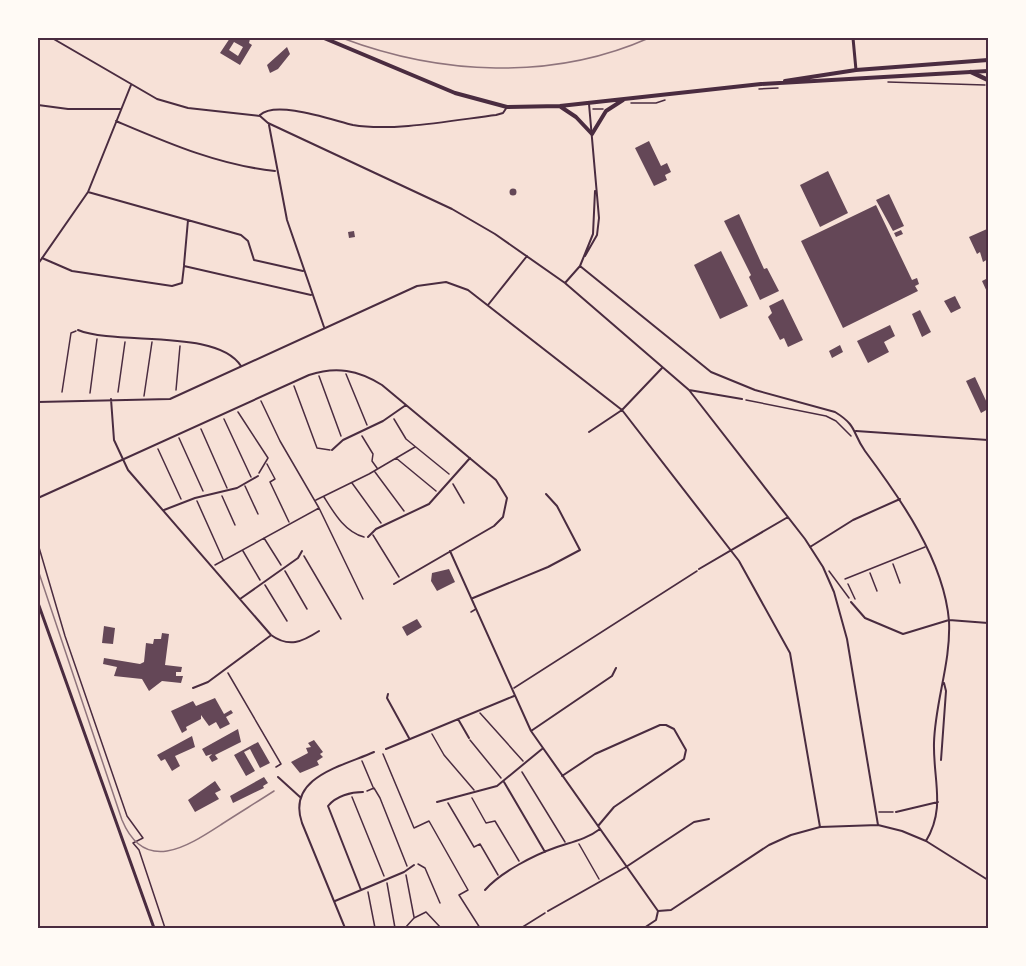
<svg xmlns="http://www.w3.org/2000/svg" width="1026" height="966" viewBox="0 0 1026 966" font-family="'Roboto Serif',serif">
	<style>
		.building { fill: #644757; fill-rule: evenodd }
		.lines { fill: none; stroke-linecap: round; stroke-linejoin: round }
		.path { stroke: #4a2c40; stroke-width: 1.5 }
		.service { stroke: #4a2c40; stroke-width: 1.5 }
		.pedestrian { stroke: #4a2c40; stroke-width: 1.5 }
		.minor { stroke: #4a2c40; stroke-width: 2 }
		.tertiary { stroke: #4a2c40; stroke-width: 3 }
		.secondary { stroke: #4a2c40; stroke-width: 3 }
		.primary { stroke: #4a2c40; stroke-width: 4 }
		.motorway { stroke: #4a2c40; stroke-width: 4.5 }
		.tram { stroke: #8f747c; stroke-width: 1.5 }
		.rail { stroke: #8f747c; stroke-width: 1.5 }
		.neatline { fill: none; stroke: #4a2c40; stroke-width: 2 }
	</style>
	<rect width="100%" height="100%" fill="#f7e1d7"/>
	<path class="building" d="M230,38l20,1 -1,4 3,2 -12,20 -20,-12zM234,42l9,5 -5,9 -9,-6z
		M287,47l3,7 -12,15 -8,4 -3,-8z
		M649,141l12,25 6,-3 4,9 -6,3 2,5 -13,6 -19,-38z
		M828,171l20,42 -28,14 -20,-42z
		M509.5 192a3.5 3.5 0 1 1 7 0a3.5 3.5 0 1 1-7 0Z
		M889,194l15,32 -11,5 -17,-31z
		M876,205l36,75 5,-2 2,6 -4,2 3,5 -75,37 -42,-87z
		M739,214l25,55 3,-1 12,23 -19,9 -11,-23 2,-2 -27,-54z
		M987,229l1,30 -5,3 -3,-10 -3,2 -8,-17z
		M901,230l2,4 -7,3 -2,-4z
		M354,231l1,6 -6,1 -1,-6z
		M721,251l27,55 -28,13 -26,-54z
		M988,278v16l-6,-13z
		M955,296l6,12 -10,5 -7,-12z
		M783,299l20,41 -15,7 -4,-9 -4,2 -12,-23 4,-4 -3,-7z
		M920,310l11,22 -9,5 -10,-23z
		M890,325l5,11 -11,6 5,10 -21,11 -11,-22z
		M840,345l3,7 -11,6 -3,-7z
		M975,377l13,28v4l-7,4 -15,-32z
		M449,569l6,13 -18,9 -6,-10 1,-8z
		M417,619l5,8 -15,9 -5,-9z
		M104,626l11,2 -2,16 -11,-1z
		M162,633l7,1 -4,31 17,2 -1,5h-5v4h7l-2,7 -19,-2 -13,10 -7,-12 -28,-3 3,-9 -14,-3 1,-6 36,6 4,-2 2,-19 7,1 1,-5h7z
		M215,698l9,16 7,-4 2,3 -7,4 4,7 -10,5 -4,-7 -7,4 -8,-11v4l-15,8 1,3 -5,3 -11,-22 22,-10 3,5z
		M238,729l3,13 -26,13 3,4 -6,3 -3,-5 3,-3 -6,2 -4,-7z
		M192,736l3,11 -20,9 5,10 -8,5 -7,-12 -4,2 -4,-6z
		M314,740l9,12 -3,2 3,3 -6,4 2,4 -19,8 -9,-11 17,-9 -2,-5 5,-1 -3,-4z
		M258,742l12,21 -10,5 -10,-19 -6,3 11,19 -9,5 -12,-21z
		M264,777l4,6 -5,3 1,2 -31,15 -3,-7z
		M215,781l6,9 -6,3 4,6 -24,13 -7,-12z"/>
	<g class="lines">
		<path class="path" d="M888,82l97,3
			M759,89l19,-1
			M631,103h25l9,-3
			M593,109h10
			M346,374l21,51
			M319,376l22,60
			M294,386l23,62 13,2
			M176,390l4,-44
			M62,392l9,-59 5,-2
			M118,392l7,-50
			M90,393l7,-54
			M144,396l8,-54
			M746,400l80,16 10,5 15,15
			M261,401l19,40 39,67 44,91
			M238,412l30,46 -9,15
			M224,419l27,58
			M394,419l12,20 43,35
			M201,429l26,59
			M362,436l11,18 -1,7 5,7
			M179,438l24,53
			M158,449l23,50
			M396,458l40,33
			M267,464l8,15 -5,3 19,40
			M375,472l29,39
			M352,483l29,40
			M453,484l11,19
			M245,486l13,28
			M222,496l13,29
			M324,497c10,16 21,35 40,40
			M316,500l53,-26 46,-27
			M197,501l26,58
			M373,535l26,42
			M264,538l17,27
			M38,544l27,92 62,180 16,22 -10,5 6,7 26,78
			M243,551l17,29
			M304,556l37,63
			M893,564l7,19
			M215,565l104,-57
			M285,571l22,38
			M829,571l20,27
			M870,573l7,18
			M848,584l7,15
			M265,585l22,36
			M228,673l53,91 -5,3
			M514,688l183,-117
			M480,713l43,48
			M432,734l12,21 30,35
			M470,740l31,38
			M383,754l31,74 15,-7 39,69 -9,5 21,33
			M362,761l11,26
			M522,772l43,70
			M367,791l7,-3 6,10 27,68
			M352,797l32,79
			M472,798l14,25 9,-2 24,40
			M448,803l26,44 6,-3 18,31
			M879,812h14
			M579,844l20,35
			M418,864l7,4 15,35
			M406,875l8,42
			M387,883l8,45
			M368,892l7,36
			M405,928l9,-10 12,-6 15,16
			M521,928l24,-15"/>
		<path class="service" d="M845,579l80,-32"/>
		<path class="pedestrian" d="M471,612l5,-3"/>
		<path class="minor" d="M52,38l105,61 31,9 72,8 8,7 184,86 43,25 70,49 124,107 116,149 18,28 11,25 13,47 31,186
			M38,105l30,4h52
			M260,115c16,-15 72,5 93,10 39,7 102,-5 143,-10l7,-2 4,-6
			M116,121c52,22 102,44 159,50
			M269,125l18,95 37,107
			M88,192l153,43 7,6 6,19 49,11
			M585,256l12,-21 2,-17 -10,-114
			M42,258l30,13 100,15 10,-3 2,-17 127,29
			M38,264l50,-72 43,-107
			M184,265l4,-45
			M580,266l131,106 44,18 80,22c23,14 17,21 30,39 35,47 79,109 84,170 2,42 -14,81 -15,122 -1,37 12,65 -8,98
			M565,283l15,-17 13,-32 2,-43
			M488,305l39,-49
			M78,330c39,16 139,-2 163,36
			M689,390l53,9
			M111,399l3,41 14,30 143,165c18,13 31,7 48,-4
			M38,402l132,-3 247,-113 29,-4 22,8 154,120 117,151 51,92 30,174
			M856,431l132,9
			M589,432l33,-22 40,-42
			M332,450l11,-10 40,-19 23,-16
			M38,498l271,-123c27,-9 49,-5 73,10l114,95 11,18 -4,19 -9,9 -100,58
			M164,510l31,-12 42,-10 21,-12
			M368,537l8,-8 53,-25 41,-46
			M810,547l43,-27 47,-21
			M450,551l81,180 127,180 -2,9 -12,8
			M699,569l89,-52
			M473,598l75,-31 32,-17 -23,-44 -11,-12
			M240,599l58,-41 4,-7
			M851,602l14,16 38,16 46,-14 39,3
			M193,688l15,-6 62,-46
			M388,694l-1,4 22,40
			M458,719l11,19
			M531,731l81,-55 4,-8
			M386,749l128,-53
			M941,760l5,-69 -2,-8
			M562,776l33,-22 65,-29h6l8,4 12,21 -2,9 -70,48 -16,19
			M278,777l22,20
			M504,782l41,70
			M437,802l60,-16 45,-37
			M896,812l42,-10
			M361,890l-33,-84c8,-10 23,-14 35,-14
			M485,890c16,-18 49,-35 72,-43 15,-5 30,-8 43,-18
			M335,901l69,-29 10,-7
			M548,911l78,-44 68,-45 15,-3
			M658,911l13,-1 98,-65 22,-10 29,-8 58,-2 24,6 24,10 62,39
			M345,928l-43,-105c-16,-46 41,-57 72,-71"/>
		<path class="tertiary" d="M853,38l3,32"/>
		<path class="secondary" d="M38,603l116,325"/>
		<path class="primary" d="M324,38l131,55 52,14 53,-1 201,-22 227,-13
			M785,81l71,-11 132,-10
			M561,107l15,10 16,17 14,-23 17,-11"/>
		<path class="motorway" d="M971,72l17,8"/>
		<path class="tram" d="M38,570l84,250c23,55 66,26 100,4 17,-11 35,-22 52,-33"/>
		<path class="rail" d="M342,38c98,37 210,43 307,0"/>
	</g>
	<rect width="1026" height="966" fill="none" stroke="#fffaf5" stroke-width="78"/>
	<rect x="39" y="39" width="948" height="888" class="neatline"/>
</svg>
